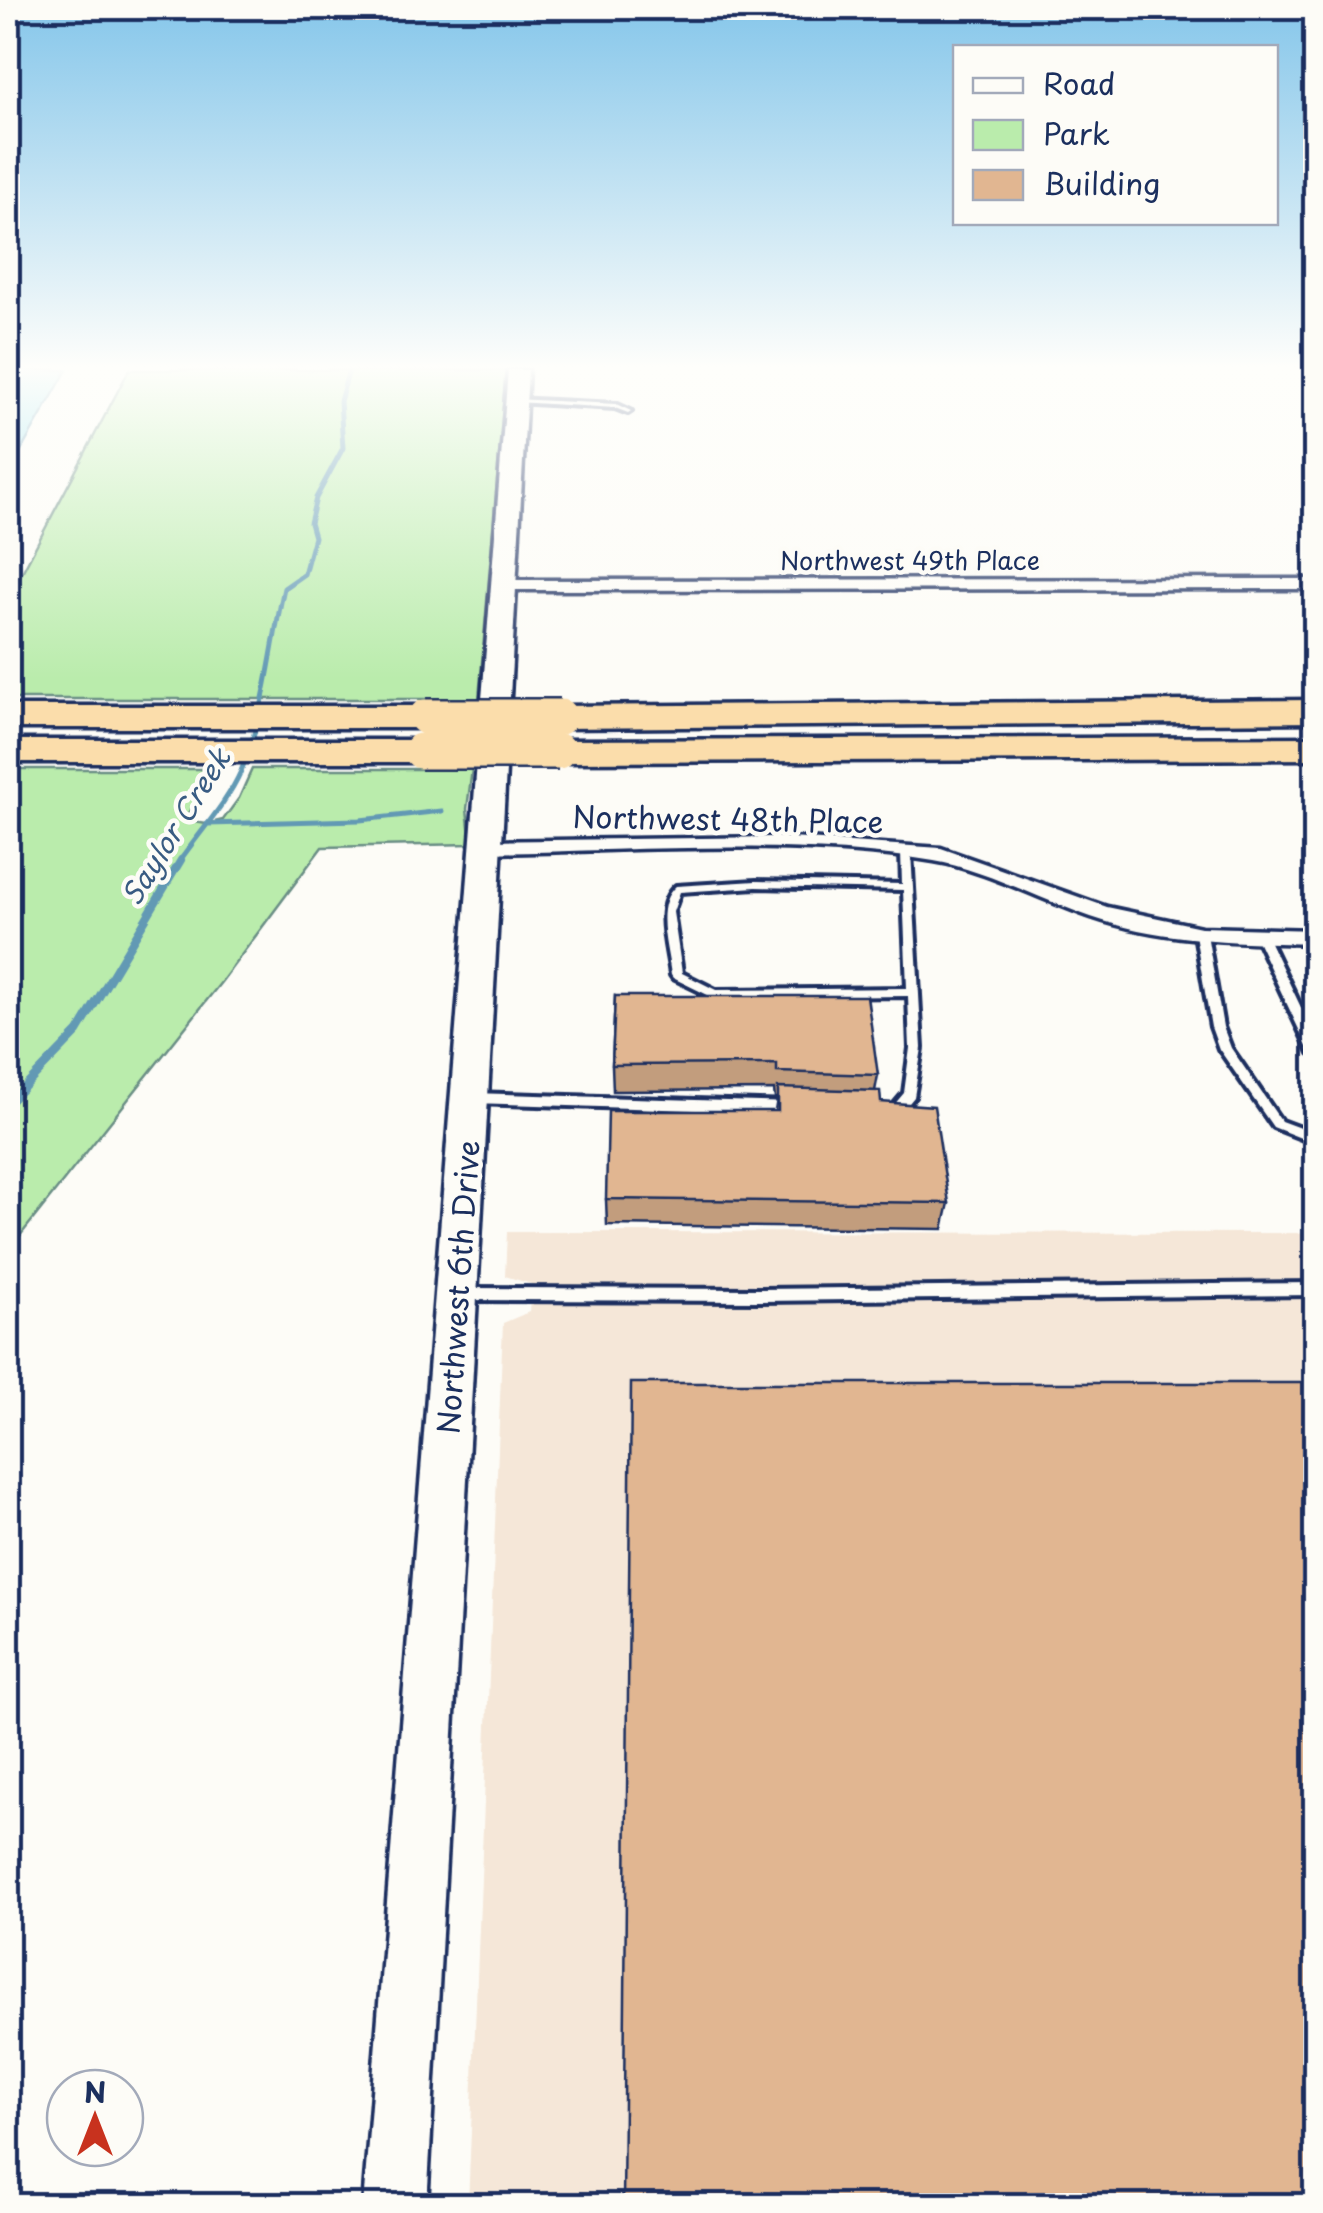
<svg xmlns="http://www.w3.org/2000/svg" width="1323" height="2213" viewBox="0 0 1323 2213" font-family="'Playpen Sans',sans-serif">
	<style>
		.built { fill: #f5e7d8 }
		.green { fill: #baecac; stroke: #6a8e85; stroke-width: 2.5 }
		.water { fill: #91e0ee; stroke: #6299b4; stroke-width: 2.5 }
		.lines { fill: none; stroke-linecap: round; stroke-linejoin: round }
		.stream-far1 { stroke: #6299b4; stroke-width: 5 }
		.stream { stroke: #6299b4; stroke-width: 8 }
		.lane-casing { stroke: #1b2f5e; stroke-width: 8 }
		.street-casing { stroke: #1b2f5e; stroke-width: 7 }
		.secondary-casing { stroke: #1b2f5e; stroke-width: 7 }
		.highway-casing { stroke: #1b2f5e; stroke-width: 7 }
		.lane { fill: #fdfcf7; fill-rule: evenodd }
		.street { fill: #fdfcf7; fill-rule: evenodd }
		.secondary { fill: #fdfcf7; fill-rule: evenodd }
		.highway { fill: #fbddab; fill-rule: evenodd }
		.highway-bridge-casing { stroke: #1b2f5e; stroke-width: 40; stroke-linecap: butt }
		.highway-bridge { stroke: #fbddab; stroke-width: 35 }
		.wall { fill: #c29d7d; stroke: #1b2f5e; stroke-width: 2.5 }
		.building { fill: #e1b691; stroke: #1b2f5e; stroke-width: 2.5 }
		.labels { text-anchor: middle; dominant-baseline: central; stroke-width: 9; stroke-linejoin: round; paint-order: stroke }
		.far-street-label { font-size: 25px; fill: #1b2f5e; stroke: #fdfcf7 }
		.far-water-label { font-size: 28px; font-style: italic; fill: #385b82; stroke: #fdfcf7 }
		.street-label { font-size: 30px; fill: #1b2f5e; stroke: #fdfcf7 }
	</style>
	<rect width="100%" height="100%" fill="#fdfcf7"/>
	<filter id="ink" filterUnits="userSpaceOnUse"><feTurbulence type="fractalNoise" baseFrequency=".01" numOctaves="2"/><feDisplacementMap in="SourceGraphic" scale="20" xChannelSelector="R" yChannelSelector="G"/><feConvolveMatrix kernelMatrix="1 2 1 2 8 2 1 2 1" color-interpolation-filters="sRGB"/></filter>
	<g filter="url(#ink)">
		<path class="built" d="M507,1232l808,1v972l-847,1 35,-883 26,-11 2,-28 -26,-8z"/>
		<path class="green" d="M129,370h377l-27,329h-471v-100z
			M8,769h207l-31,51 22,4 17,-4 16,-22 13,-29h220l-5,40 4,35 -149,3 -100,134 -214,270z"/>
		<path class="water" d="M8,370h59l-59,103z"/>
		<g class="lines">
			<path class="stream-far1" d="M207,824l153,-4 82,-9
				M179,862c20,-29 48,-59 62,-91 25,-59 29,-121 43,-183l20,-14 10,-37 -4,-14 6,-25 27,-50 -3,-47 9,-31"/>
			<path class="stream" d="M8,1104l70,-72 103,-172"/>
			<defs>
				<path id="lane" d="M514,399l102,5 15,7 -3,2 -13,-5 -99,-6 -2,-1z
					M906,849l5,3 11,196 -8,49 -14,17 -4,2 -12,-3 -2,-3 2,-3 9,-1 11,-13 6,-45 -2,-52 -194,2 -41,-20 -2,-3c-3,-27 -18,-70 5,-89l80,-5 146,3 -1,-32zM756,887l147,3 4,98 -191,2 -34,-17 -9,-61 7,-20z
					M1201,930l6,4 16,93 8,21 50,73 35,13v10l-43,-17 -54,-78 -8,-22 -16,-93z
					M1261,932l6,4 49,103v18l-6,-4 -55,-117z
					M473,1093l320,10 6,5 -6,5 -320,-10 -6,-5z
					M1316,1283v12l-555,6 -297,-1 -5,-2 -2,-4 2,-4 5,-2 297,1z"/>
				<path id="street" d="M1316,579v10l-812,1 -8,-5 8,-5z
					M776,837l165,11 166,59 94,20 115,3v14c-77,-2 -152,-2 -225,-27 -46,-16 -112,-49 -157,-56 -146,-23 -300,-10 -447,-8l-10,-6 10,-6z"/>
				<path id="secondary" d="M508,370h20l-101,1836h-64z"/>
				<path id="highway" d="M1316,700v22l-756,6 -13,-3 -5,-8 5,-8 13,-3z
					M8,706h418l13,3 5,8 -5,8 -13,3h-418z
					M1316,737v22l-758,3 -13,-3 -5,-8 5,-8 13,-3z
					M8,740h413l13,3 5,8 -5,8 -13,3h-413z"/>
			</defs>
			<use href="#lane" class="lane-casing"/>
			<use href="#street" class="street-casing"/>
			<use href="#secondary" class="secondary-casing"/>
			<use href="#highway" class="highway-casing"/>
			<use href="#lane" class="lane"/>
			<use href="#street" class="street"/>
			<use href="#secondary" class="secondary"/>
			<use href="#highway" class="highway"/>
			<defs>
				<path id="highway-bridge" d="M426,717h134
					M421,751h137"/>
			</defs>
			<use href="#highway-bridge" class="highway-bridge-casing"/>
			<use href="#highway-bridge" class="highway-bridge"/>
		</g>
		<path class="wall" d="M615,996l263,79 -3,16 6,11 68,101 -6,26 -336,-4 -1,-26 169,-88 2,-12h-2l-1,-9 -161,1 -1,-26z"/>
		<path class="building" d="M615,996h252l11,79 -101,-3v-8l-165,1z
			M778,1088l102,3 1,11 53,4 15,97 -343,-4 2,-88h170z
			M631,1383h685v823h-693z"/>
	</g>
	<linearGradient id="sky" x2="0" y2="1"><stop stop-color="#85c6ea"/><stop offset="0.54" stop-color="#fefefb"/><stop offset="1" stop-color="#fefefb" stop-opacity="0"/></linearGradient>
	<rect width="1323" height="679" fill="url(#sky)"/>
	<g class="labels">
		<g class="far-street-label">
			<text x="910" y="560">Northwest 49th Place</text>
		</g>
		<g class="far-water-label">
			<text transform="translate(175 826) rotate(-58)">Saylor Creek</text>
		</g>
		<g class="street-label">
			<text transform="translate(728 818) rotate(1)">Northwest 48th Place</text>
			<text transform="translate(457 1287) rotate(-86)">Northwest 6th Drive</text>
		</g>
	</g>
	<rect width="1323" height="2213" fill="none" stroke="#fdfcf7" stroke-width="40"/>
	<rect x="20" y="20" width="1283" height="2173" fill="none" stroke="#1b2f5e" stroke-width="4" filter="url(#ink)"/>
	<rect x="953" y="45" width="325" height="180" fill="#fdfcf7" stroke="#a3aaba" stroke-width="2.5"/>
	<rect x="973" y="78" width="50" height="15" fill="#fdfcf7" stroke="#a3aaba" stroke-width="2.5"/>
	<text x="1043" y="95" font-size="30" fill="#1b2f5e">Road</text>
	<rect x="973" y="120" width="50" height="30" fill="#baecac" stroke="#a3aaba" stroke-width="2.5"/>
	<text x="1043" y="145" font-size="30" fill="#1b2f5e">Park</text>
	<rect x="973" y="170" width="50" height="30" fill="#e1b691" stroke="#a3aaba" stroke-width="2.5"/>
	<text x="1043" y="195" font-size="30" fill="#1b2f5e">Building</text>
	<g transform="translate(95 2118)"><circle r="48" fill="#fdfcf7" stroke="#a3aaba" stroke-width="2.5"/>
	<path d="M0-8L18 38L0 25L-18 38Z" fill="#c8321e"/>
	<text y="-15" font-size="28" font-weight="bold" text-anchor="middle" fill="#1b2f5e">N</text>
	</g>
</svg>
